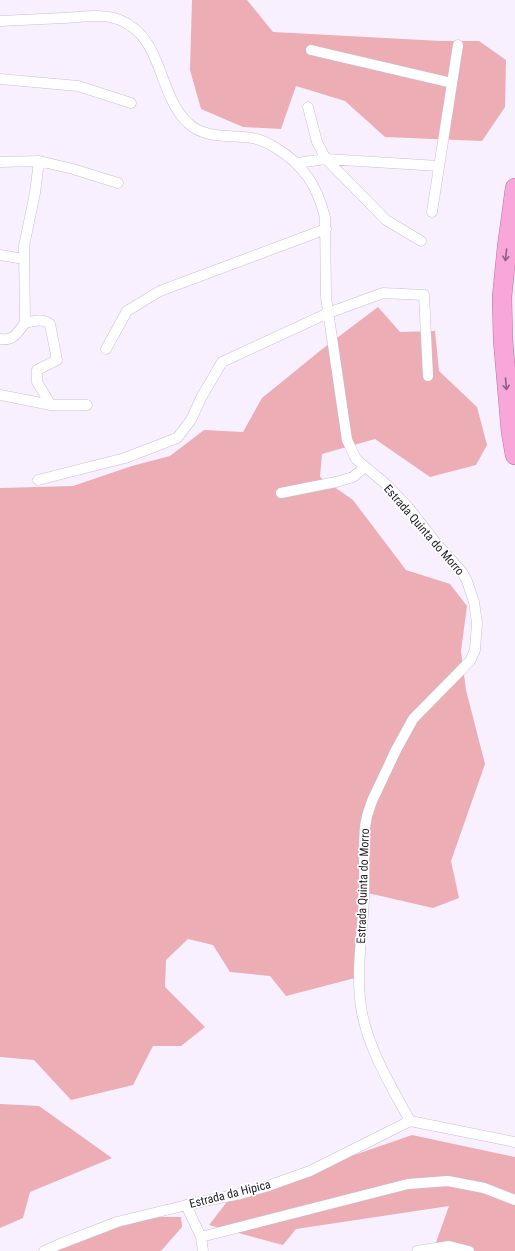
<svg xmlns="http://www.w3.org/2000/svg" width="515" height="1251" viewBox="0 0 515 1251" font-family="'Roboto Condensed',sans-serif">
	<style>
		.forest { fill: #edadb4 }
		.lines { fill: none; stroke-linecap: round; stroke-linejoin: round }
		.minor-casing { stroke: #cabfd1; stroke-width: 11 }
		.motorway-casing { stroke: #ad779b; stroke-width: 20 }
		.minor { stroke: #fff; stroke-width: 10 }
		.motorway { stroke: #f9a7db; stroke-width: 19 }
		.oneway { stroke: #8d6280 }
		.labels { text-anchor: middle; dominant-baseline: central; stroke-width: 3.5; stroke-linejoin: round; paint-order: stroke }
		.street-label { font-size: 12px; fill: #211d24; stroke: #fff }
	</style>
	<rect width="100%" height="100%" fill="#f8f0ff"/>
	<path class="forest" d="M192,0h55l26,32 168,9h38l27,19 -1,47 -23,34 -97,-4 -40,-36 -49,-15 -15,43 -38,-2 -42,-18 -11,-39z
		M378,307l22,25 35,-1 4,40 38,36 10,38 -11,20 -46,12 -55,-38 -53,15 -2,23 33,23 53,70 44,14 17,22 -6,45 5,39 19,74 -34,97 8,37 -26,10 -74,-17 -4,87 -69,18 -16,-20 -40,-4 -17,-27 -25,-6 -22,21 -1,27 40,40 -24,19h-28l-20,39 -62,15 -37,-40 -34,-3v-569l73,-2 59,-20 38,-10 34,-26 39,2 19,-34 59,-48z
		M0,1104l39,2 73,52 -82,34 -7,26 -23,10z
		M412,1135l103,22v94h-94l14,-6 14,-39 -153,23 -13,16 -74,-20 21,-27z
		M147,1217h34l1,10 -21,24h-108l44,-20z"/>
	<g class="lines">
		<defs>
			<path id="minor" d="M0,21c21,-1 42,-2 63,-3 18,-1 40,-5 57,2 44,18 37,74 68,103 16,16 43,12 64,15 9,1 16,5 24,10 28,17 41,38 49,69l1,80 21,143 9,19 31,26 21,22 29,37 25,28 5,9 7,21 3,21 -2,27 -5,11 -57,58 -17,31 -24,51 -5,15 -2,11c-2,24 0,49 -1,73 -2,37 -9,76 -2,113 8,39 29,73 48,108
				M311,50l141,33
				M0,79l78,7 53,17
				M308,107l9,35 9,17 113,7
				M39,161l-4,32 -11,53 1,77c9,-2 17,-5 25,1l7,36 -20,10v12l14,23h36
				M0,162l39,-1 34,8 45,14
				M297,163l29,-4 60,61 35,21
				M432,212l26,-167
				M0,255l24,4
				M0,339c14,2 17,-6 25,-16
				M106,349l21,-38 33,-20 166,-62
				M0,395l51,10
				M38,480l87,-22 52,-20 14,-18 10,-22 21,-36 106,-49 55,-20 41,2 4,81
				M281,493l55,-11 17,-5 12,-10
				M410,1121l105,21
				M186,1205l15,32 2,14
				M201,1237l207,-53 40,-3 36,7 31,12
				M44,1251l16,-7 57,-22 78,-19 45,-9 25,-7 45,-16 100,-50
				M417,1251l32,-5 20,5"/>
			<path id="motorway" d="M515,188l-8,59 -5,50 1,43 8,92 4,23"/>
		</defs>
		<use href="#minor" class="minor-casing"/>
		<use href="#motorway" class="motorway-casing"/>
		<use href="#minor" class="minor"/>
		<use href="#motorway" class="motorway"/>
	</g>
	<defs><path id="oneway-shaft" d="M-6 0H5M1.5-3L5.5 0L1.5 3" fill="none" stroke-width="1.6" stroke-linecap="round" stroke-linejoin="round"/></defs>
	<g class="oneway">
		<use href="#oneway-shaft" transform="translate(506 255) rotate(96)"/>
		<use href="#oneway-shaft" transform="translate(506 384) rotate(85)"/>
	</g>
	<g class="labels">
		<g class="street-label">
			<text transform="translate(424 530) rotate(49)">Estrada Quinta do Morro</text>
			<text transform="translate(363 886) rotate(-88)">Estrada Quinta do Morro</text>
			<text transform="translate(230 1194) rotate(-14)">Estrada da Hipica</text>
		</g>
	</g>
</svg>
